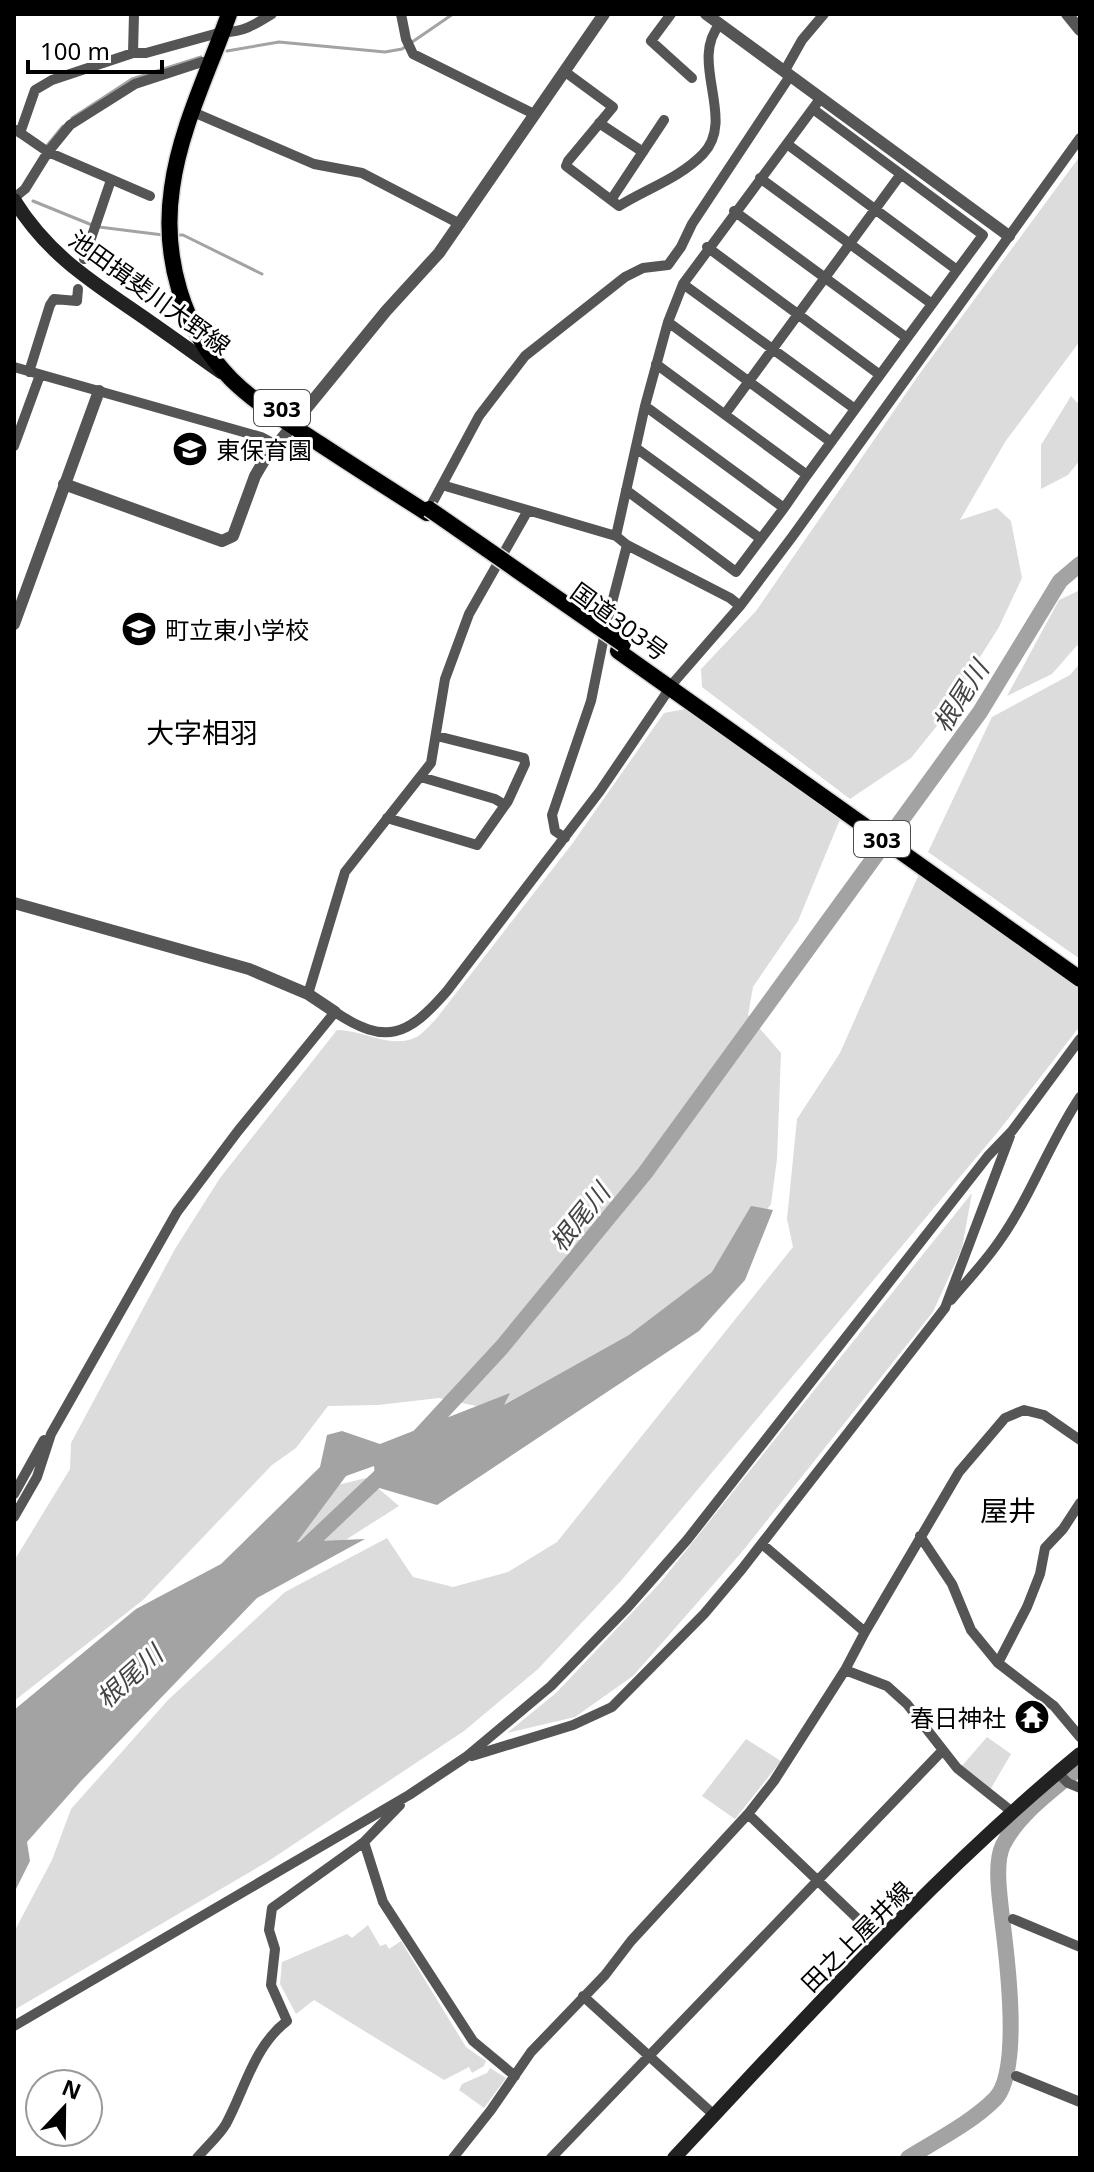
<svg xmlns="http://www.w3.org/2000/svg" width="1094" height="2172" viewBox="0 0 1094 2172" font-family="'Noto Sans','Noto Sans JP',sans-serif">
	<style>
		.green { fill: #dcdcdc }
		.water { fill: #a3a3a3 }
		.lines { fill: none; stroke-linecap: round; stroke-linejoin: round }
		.stream { stroke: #a3a3a3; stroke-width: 3 }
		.river { stroke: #a3a3a3; stroke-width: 16 }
		.trunk-casing { stroke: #dbdbdb; stroke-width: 19 }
		.minor { stroke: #555; stroke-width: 10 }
		.tertiary { stroke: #555; stroke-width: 12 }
		.secondary { stroke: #222; stroke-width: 14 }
		.trunk { stroke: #000; stroke-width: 16 }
		.trunk-bridge-casing { stroke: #dbdbdb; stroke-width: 19; stroke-linecap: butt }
		.trunk-bridge { stroke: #000; stroke-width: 16 }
		.labels { text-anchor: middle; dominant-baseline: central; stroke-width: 6; stroke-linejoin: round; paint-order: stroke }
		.shield { fill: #fff; stroke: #4c4c4c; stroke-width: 2 }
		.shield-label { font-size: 22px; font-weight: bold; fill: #000 }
		.street-label { font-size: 24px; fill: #000; stroke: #fff }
		.poi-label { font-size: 24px; fill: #000; stroke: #fff; text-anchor: start }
		.water-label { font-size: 26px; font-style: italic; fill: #444; stroke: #fff }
		.quarter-label { font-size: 28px; fill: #000; stroke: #fff }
	</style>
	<rect width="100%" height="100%" fill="#fff"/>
	<path class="green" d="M1080,156v185l-75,101 -45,78 37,-12 14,13 11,57 -23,49 -63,100 -25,31 -61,41 -148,-112 -1,-18 55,-58 162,-235z
		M1071,396l9,10v54l-12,15 -27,14v-44z
		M1080,590v52l-28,32 -45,22 52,-96z
		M1080,663v296l-152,-107 64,-135 78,-42z
		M685,709l156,108 -43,104 -45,66 -5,28 33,38 -4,106 -6,45 -65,88 -188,123 -79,-17 -61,7 -50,1 -32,42 -24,17 -129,135 -129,101v-140l56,-92 1,-26 104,-194 45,-71 117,-148c25,0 49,17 75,9 8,-2 18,-14 24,-20l136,-175 92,-131z
		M919,874l161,116v36l-79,102 -381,454 -82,87 -74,62 -197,131 -253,148v-78l38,-72 19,-51 97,-109 117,-108 102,-54 26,39 40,10 55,-15 49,-30 236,-295 -6,-28 10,-100 43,-66z
		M972,1193l-10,55 -29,64 -192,241 -108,123 -58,41 -68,16 49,-40 104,-110z
		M366,1478l33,28 -96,61h-53l51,-73z
		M987,1737l24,17 -21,36 -29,-23z
		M746,1739l35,22 -46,58 -33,-23z
		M368,1925l12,21 6,-2 3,5 12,-8 65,106 20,14 -2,5 -12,7 -3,-6 -25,13 -130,-80 -18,14 -16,-30 2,-22 65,-28 5,4z
		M490,2068l16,10 -22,30 -25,-18 3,-6 25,-11z"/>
	<path class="water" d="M751,1206l22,4 -28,70 -46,51 -262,174 -61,-18 -2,-21 -28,10 -49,66 68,-3 -108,59 -176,183 -54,61 3,19 -16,32v-183l122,-101 85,-45 99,-97 7,-32 15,-4 38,13 130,-51 -6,12 125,-70 83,-63z"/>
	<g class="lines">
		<path class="stream" d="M227,51l52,-9 106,10 17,-3 51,-35
			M72,118l60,-39 69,-22
			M45,148l18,-22
			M33,201l59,24
			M99,227l64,8
			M175,235h8l79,39"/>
		<path class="river" d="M418,1438l84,-91 143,-174 335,-461 80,-131 20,-17
			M295,1557l96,-91
			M908,2158c29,-18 63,-35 87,-59 27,-28 12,-142 7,-181 -2,-19 -8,-55 1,-73 15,-31 51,-56 77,-78"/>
		<defs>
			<path id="trunk" d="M229,14c-20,57 -49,114 -57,174 -10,68 10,141 59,191 25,25 59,45 89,65 35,23 71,46 107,69
				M618,651l462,328"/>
		</defs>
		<use href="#trunk" class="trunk-casing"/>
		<path class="minor" d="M401,14l5,25 7,15 121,60
			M671,14l-20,27 41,37
			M133,53l1,-39
			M564,71l49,36 -45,54 -2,5 53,40c27,-17 61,-28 84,-52 34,-35 -15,-93 17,-130
			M784,72l18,-32 22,-26
			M193,112l121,52 48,9 98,51
			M599,123l44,29
			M16,130l32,22 102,44
			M20,133l15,-43 17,-10 81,-27h13l76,-21c20,1 34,-8 50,-18
			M787,144l170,126
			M760,178l172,126
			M14,198l11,-9 23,-37 22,-27 65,-41 67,-22 9,1
			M611,200l53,-80
			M734,211l173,127 76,-103 -170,-126
			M707,247l173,128
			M84,259l27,-79
			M683,284l172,125
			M668,322l163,120
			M656,364l151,111 -23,33
			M14,367l247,70 17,9
			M29,372l21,-67 4,-6 23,2 1,-12
			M725,414l176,-240
			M14,446l26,-71
			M636,448l125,91
			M807,475l100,-137
			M442,485l174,51
			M626,490l110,82 48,-64 -139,-102
			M428,511l51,-95 46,-60 100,-79 18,-9 25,-3 13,-18 11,-23 98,-148
			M740,606l-10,-8 -103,-53 -11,-9 29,-130 23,-84 15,-38 137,-185
			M421,777l74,22 10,6
			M387,818l90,27 31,-44 17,-37 -1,-6 -87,-22
			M565,838l-10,-7 -3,-16 39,-114 16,-79 20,-77
			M308,994l37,-122 86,-109 14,-84 24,-65 58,-102
			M951,1300c16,-19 33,-37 47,-57 33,-46 51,-100 82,-146
			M14,1494l30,-54
			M14,1517l23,-40 14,-43 126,-222 61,-81 97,-119c51,34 73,24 112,-21l153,-200 74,-109 66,-76 52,-69 288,-399
			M920,1536l32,48 19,46 27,33 56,43 26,31
			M762,1544l103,88
			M998,1663l29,-56 13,-33 5,-26 18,-19 17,-26
			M845,1670l42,16 20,18 50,64 54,43
			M472,1756l101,-31 39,-18 92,-93 38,-45 203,-261 65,-172
			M1058,1773l10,10 12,5
			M748,1814l133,127
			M364,1842l19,60 90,139 42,35
			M1013,1919l67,28
			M583,1996l131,119
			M14,2026l395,-231 57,-38 85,-71 77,-79 59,-67 301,-384 24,-25 68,-92
			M1016,2076l64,26
			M197,2158c9,-11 22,-22 29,-34 19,-35 28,-78 61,-103l-16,-36 4,-36 -6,-19 3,-22 92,-66 36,-37
			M453,2158l38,-48 40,-58 74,-77 26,-34 117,-127 26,-33 71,-111 20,-38 94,-160 46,-54 19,-8 20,5 36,25
			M551,2158l391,-407"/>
		<path class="tertiary" d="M706,14l303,222
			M1067,14l13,16
			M64,484l158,57 11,-5 22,-60 10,-17 121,-148 53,-58 165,-239
			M14,624l85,-233
			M14,903l235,66 59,25 27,18"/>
		<path class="secondary" d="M14,200c31,50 69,76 116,108 31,21 61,43 91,64
			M674,2158c130,-138 259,-283 406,-404"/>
		<use href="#trunk" class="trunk"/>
		<defs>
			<path id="trunk-bridge" d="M429,509l194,135"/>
		</defs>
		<use href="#trunk-bridge" class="trunk-bridge-casing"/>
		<use href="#trunk-bridge" class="trunk-bridge"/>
	</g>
	<defs>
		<symbol id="school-disc" viewBox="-11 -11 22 22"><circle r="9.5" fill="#000" stroke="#fff"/><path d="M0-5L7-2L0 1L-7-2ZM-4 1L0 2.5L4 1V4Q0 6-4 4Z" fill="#fff"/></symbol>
		<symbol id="temple-disc" viewBox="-11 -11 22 22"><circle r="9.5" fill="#000" stroke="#fff"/><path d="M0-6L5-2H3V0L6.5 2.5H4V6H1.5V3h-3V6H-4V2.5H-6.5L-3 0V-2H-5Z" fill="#fff"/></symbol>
	</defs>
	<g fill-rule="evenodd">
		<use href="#school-disc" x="170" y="429" width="40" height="40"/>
		<use href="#school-disc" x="119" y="609" width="40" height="40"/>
		<use href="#temple-disc" x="1012" y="1697" width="40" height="40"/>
	</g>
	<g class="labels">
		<g class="shield">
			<rect x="254" y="390" width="56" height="36" rx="6"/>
			<rect x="854" y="821" width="56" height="36" rx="6"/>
		</g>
		<g class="shield-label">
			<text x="282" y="408">303</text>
			<text x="882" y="839">303</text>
		</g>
		<g class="street-label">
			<text transform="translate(150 292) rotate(36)">池田揖斐川大野線</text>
			<text transform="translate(620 621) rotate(36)">国道303号</text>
			<text transform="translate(856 1936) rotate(-45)">田之上屋井線</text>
		</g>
		<g class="poi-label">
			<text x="216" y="449">東保育園</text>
			<text x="165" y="629">町立東小学校</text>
			<text x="1006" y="1717" text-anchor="end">春日神社</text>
		</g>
		<g class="water-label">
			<text transform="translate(960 696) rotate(-57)">根尾川</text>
			<text transform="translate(579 1217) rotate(-51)">根尾川</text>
			<text transform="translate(129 1676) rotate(-42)">根尾川</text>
		</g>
		<g class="quarter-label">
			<text x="202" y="732">大字相羽</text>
			<text x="1008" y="1510">屋井</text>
		</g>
	</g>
	<rect width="1094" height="2172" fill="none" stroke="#000000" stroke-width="32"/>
	<g transform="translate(64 2108) rotate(22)"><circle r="38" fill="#ffffff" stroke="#999999" stroke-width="2"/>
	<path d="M0-6L14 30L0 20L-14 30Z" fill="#000000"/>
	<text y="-12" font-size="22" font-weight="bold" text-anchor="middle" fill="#000000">N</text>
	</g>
	<path d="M28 60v12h134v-12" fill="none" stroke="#000000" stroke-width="4"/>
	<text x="40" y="60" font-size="24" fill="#000000" stroke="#ffffff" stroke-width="6" paint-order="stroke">100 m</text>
</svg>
